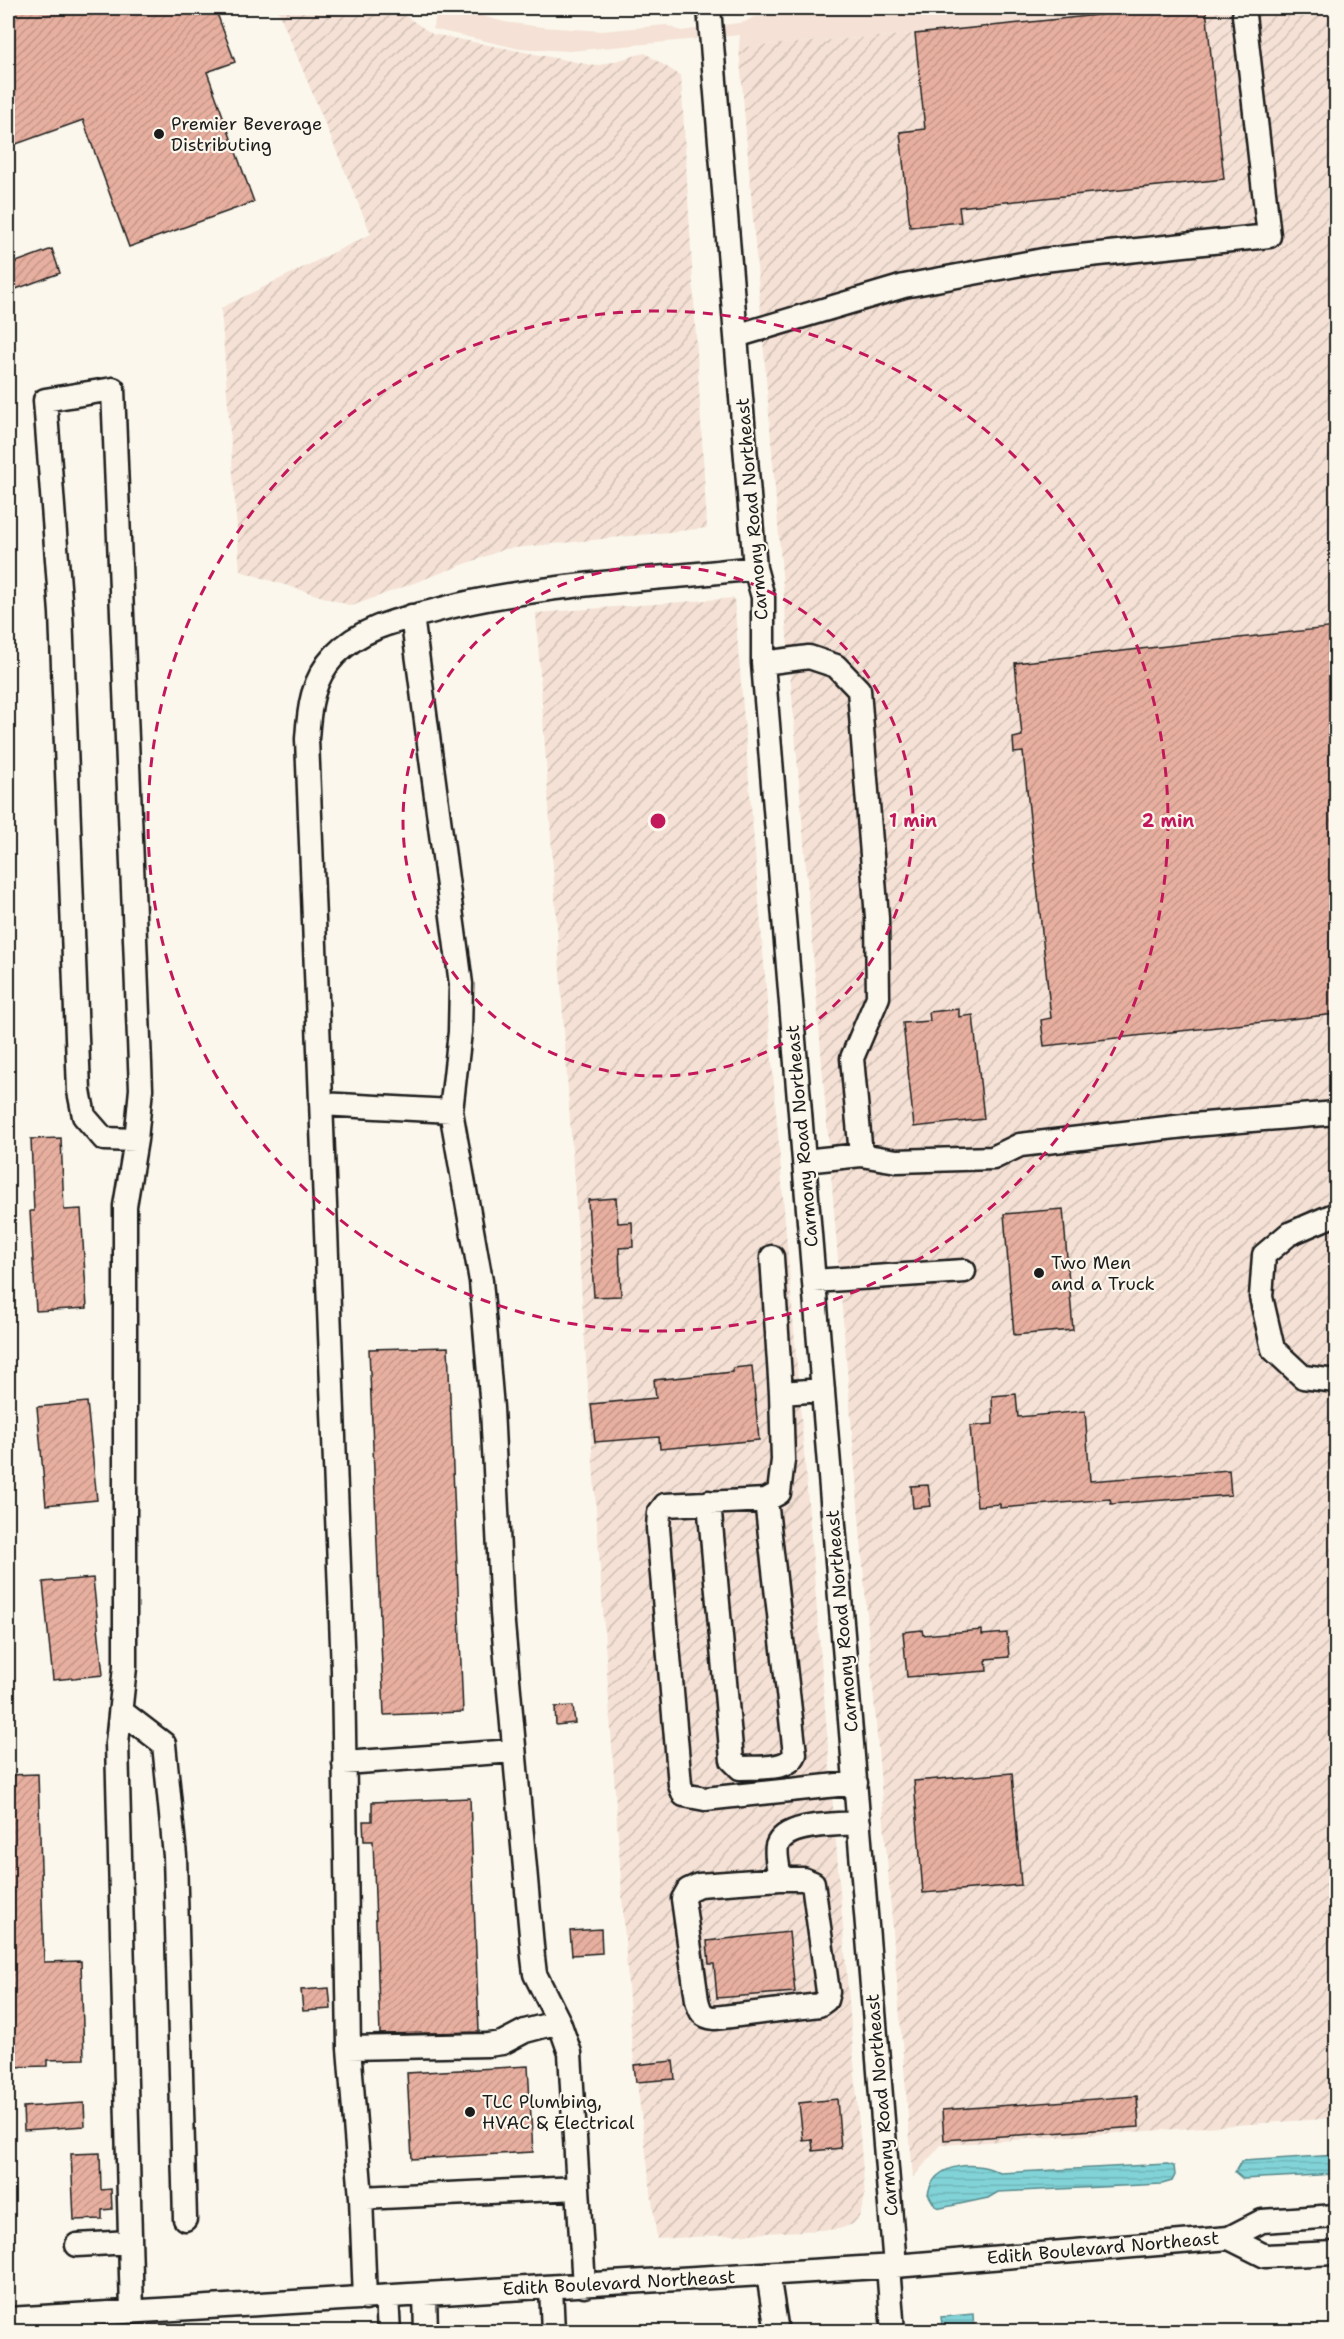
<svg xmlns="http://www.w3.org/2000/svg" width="1344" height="2339" viewBox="0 0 1344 2339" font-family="'Shantell Sans',sans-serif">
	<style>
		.built { fill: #f5e1d5 }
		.industrial { fill: url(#industrial-furrows) }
		.water { fill: url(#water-rules); stroke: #598a8c; stroke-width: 1.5 }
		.building { fill: url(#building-hatch); stroke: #1c1c1c; stroke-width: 1.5 }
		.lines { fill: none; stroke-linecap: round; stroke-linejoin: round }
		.minor-casing { stroke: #1c1c1c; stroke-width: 27 }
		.minor { stroke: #fbf7ec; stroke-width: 22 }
		.ring { fill: none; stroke: #c2185b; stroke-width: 3; stroke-dasharray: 10 8 }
		.poi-dot { fill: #1c1c1c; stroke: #fbf7ec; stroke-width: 2 }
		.labels { text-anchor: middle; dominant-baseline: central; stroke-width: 4.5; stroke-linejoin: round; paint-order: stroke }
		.poi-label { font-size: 18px; fill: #1c1c1c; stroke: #fbf7ec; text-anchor: start }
		.street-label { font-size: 18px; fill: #1c1c1c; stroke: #fbf7ec }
		.centre { fill: #c2185b; stroke: #fbf7ec; stroke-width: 3 }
		.ring-label { font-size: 18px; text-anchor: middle; font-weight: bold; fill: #c2185b; stroke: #fbf7ec; stroke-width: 4.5; stroke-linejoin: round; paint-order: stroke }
	</style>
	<defs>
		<pattern id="industrial-furrows" width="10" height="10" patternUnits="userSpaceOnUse" patternTransform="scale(1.5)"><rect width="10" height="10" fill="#f5e1d5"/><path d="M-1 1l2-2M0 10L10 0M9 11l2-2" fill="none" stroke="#d1c0b6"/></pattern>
		<pattern id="water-rules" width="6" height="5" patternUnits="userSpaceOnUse" patternTransform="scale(1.5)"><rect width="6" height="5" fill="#81d3d7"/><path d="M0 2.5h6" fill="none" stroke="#6fb5b8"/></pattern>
		<pattern id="building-hatch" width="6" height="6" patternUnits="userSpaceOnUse" patternTransform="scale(1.5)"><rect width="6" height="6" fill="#e7af9f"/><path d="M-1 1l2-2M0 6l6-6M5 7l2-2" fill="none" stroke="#c69688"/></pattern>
	</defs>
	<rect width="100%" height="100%" fill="#fbf7ec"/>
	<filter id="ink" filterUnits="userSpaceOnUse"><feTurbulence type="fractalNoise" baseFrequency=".0167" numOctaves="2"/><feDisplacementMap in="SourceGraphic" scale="12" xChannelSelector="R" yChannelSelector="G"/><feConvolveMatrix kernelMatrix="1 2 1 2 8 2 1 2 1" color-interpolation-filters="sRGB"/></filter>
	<g filter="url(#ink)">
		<path class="built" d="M438,8h16l50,14 38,5 60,4 64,-6 15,6 64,-9 9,-5 104,-9h307l-250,26 -176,13 1,-12 -170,16 -54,-3 -83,-19z"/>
		<path class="industrial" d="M277,8h117l38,26 164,32 49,-13 36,23 26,452 -202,21 -153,57 -112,-35 -19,-263 150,-74z
			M1165,8h171v2110l-395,27 -28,32 -174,-2130 176,-13z
			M734,598l131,1599 -6,20 -6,7 -14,5 -182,10 -25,-195 -96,-1431z"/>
		<path class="water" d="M1336,2155v19l-93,5 -8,-7 7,-11z
			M1167,2164l7,2 1,9 -3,6 -10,3 -164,8 -10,6 -47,10 -6,-2 -7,-12c6,-32 48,-34 72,-21z
			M973,2314l1,17h-31l-2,-14z"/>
		<path class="building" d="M8,8h207l20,54 -28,10 47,130 -125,45 -46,-127 -75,27z
			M1165,8h41l18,171 -265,28 2,15 -51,5 -10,-95 25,-3 -10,-95z
			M52,249l8,24 -52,19v-27z
			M1336,627v387l-292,32 -3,-26 10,-2 -28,-266 -9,1 -1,-15 9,-2 -7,-73z
			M959,1009v8l14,-2 11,104 -70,8 -11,-104 27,-2 -1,-9z
			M61,1138l3,72 17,-1 6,99 -51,3 -6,-100h4l-3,-72z
			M616,1198l2,25 14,-1 1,25 -14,1 2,48 -27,1 -6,-97z
			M1063,1209l10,121 -59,5 -10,-121z
			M448,1347l15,365 -79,3 -15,-366z
			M752,1366l7,74 -99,9 -1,-12 -64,5 -4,-38 65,-6 -2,-18 79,-8v-4z
			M1016,1394l2,23 67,-6 5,70 139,-11 2,25 -120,9 -1,-5 -110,9v-4l-23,2 -7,-80 23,-2 -1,-28z
			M87,1402l10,98 -51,5 -9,-98z
			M928,1485l3,21 -18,2 -2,-22z
			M93,1578l10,97 -50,5 -10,-98z
			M922,1630l1,5 59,-5v5l25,-2 2,24 -23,2 1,12 -80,6 -4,-45z
			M573,1706l2,17 -19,2 -1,-18z
			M1012,1773l9,112 -98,8 -9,-112z
			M38,1774l6,188 37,-1 3,98 -37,1v6l-39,1v-292z
			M470,1798l9,234 -99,2 -7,-193h-9l-1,-20h9v-19z
			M601,1929l1,24 -30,2 -2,-24z
			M789,1932l6,60 -78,6 -3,-34h-5l-2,-23z
			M329,1988l2,21 -28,2 -2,-21z
			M673,2061l2,18 -39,3 -2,-17z
			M528,2066l5,86 -121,7 -5,-86z
			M1137,2096l2,31 -195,13 -2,-30z
			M837,2099l4,49 -28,3 -1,-12 -9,1 -4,-37z
			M84,2103l1,23 -61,4 -1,-23z
			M100,2153l1,37 10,-1 1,20 -10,1v9l-28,1 -3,-66z"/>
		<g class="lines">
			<defs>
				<path id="minor" d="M709,8l46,560 8,29v66l132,1603
					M736,336l168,-50 139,-26 226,-24 -25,-221
					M412,616l49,368 -1,48 -9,79 30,170 11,127 10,205 31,344 2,17 24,48 11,31 8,135
					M763,663l46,-6 27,9 23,24 18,228 1,79 -26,61 9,97
					M321,1104l130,7
					M804,1161l57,-6 36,6 96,-3 27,-13 173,-20 143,-12
					M1336,1214l-47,20 -25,21 -3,42 12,52 30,28 33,4
					M772,1257l9,136
					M814,1281l150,-10
					M823,1390l-42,3 2,67 -4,33 -13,7 -101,5 -6,8 -1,15 22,257 4,10 21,4 151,-16
					M709,1502l23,258 8,8c17,-1 48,3 55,-14l-29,-254
					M121,1711l43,33 11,112 10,363
					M344,1763l170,-12
					M780,1879h23l10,4 15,109 -2,8 -7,5 -104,13c-13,-1 -15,-6 -18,-18l-14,-101 5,-9 11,-5 81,-6c-1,-9 -5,-24 -3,-33 8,-24 60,-21 82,-23
					M349,2048l139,-3 14,-2 23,-12 34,-9
					M361,2198l-12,-150 -6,-378 -36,-931c2,-31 5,-60 28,-84 26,-27 60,-34 95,-43 107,-29 216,-31 325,-44
					M1229,2238l36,18 71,-3
					M77,2245l53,-3
					M888,2266l5,66
					M768,2274l9,58
					M551,2287l2,45
					M425,2295l1,37
					M387,2297l2,35
					M365,2299l-4,-101 217,-10 6,98
					M132,2312l-15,-569 8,-76v-461l11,-66 5,-51 -28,-700 -68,11 16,213 18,478 5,25 20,23 32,1
					M8,2319l887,-53 334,-28 33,-17 74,-5"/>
			</defs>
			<use href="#minor" class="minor-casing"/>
			<use href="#minor" class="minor"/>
		</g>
	</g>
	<g class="ring">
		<circle cx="658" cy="821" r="255"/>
		<circle cx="658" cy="821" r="510"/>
	</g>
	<g class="poi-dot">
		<circle cx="159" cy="134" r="6"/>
		<circle cx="1039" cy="1273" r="6"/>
		<circle cx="470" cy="2112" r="6"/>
	</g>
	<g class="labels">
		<g class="poi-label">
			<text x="171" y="124">Premier Beverage<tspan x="171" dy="21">Distributing</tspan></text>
			<text x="1051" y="1263">Two Men<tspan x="1051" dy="21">and a Truck</tspan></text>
			<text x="482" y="2102">TLC Plumbing,<tspan x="482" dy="21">HVAC &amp; Electrical</tspan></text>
		</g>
		<g class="street-label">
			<text transform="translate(752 509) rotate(-95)">Carmony Road Northeast</text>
			<text transform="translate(802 1136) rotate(-95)">Carmony Road Northeast</text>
			<text transform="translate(842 1621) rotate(-95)">Carmony Road Northeast</text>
			<text transform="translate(882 2105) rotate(-95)">Carmony Road Northeast</text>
			<text transform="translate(1103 2248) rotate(-5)">Edith Boulevard Northeast</text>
			<text transform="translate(619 2283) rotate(-3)">Edith Boulevard Northeast</text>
		</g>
	</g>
	<circle cx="658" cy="821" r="9" class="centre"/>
	<g class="ring-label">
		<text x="913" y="827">1 min</text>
		<text x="1168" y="827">2 min</text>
	</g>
	<rect width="1344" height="2339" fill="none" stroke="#fbf7ec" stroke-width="30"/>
	<rect x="15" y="15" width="1314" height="2309" fill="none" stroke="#1c1c1c" stroke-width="2" filter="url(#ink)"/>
</svg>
